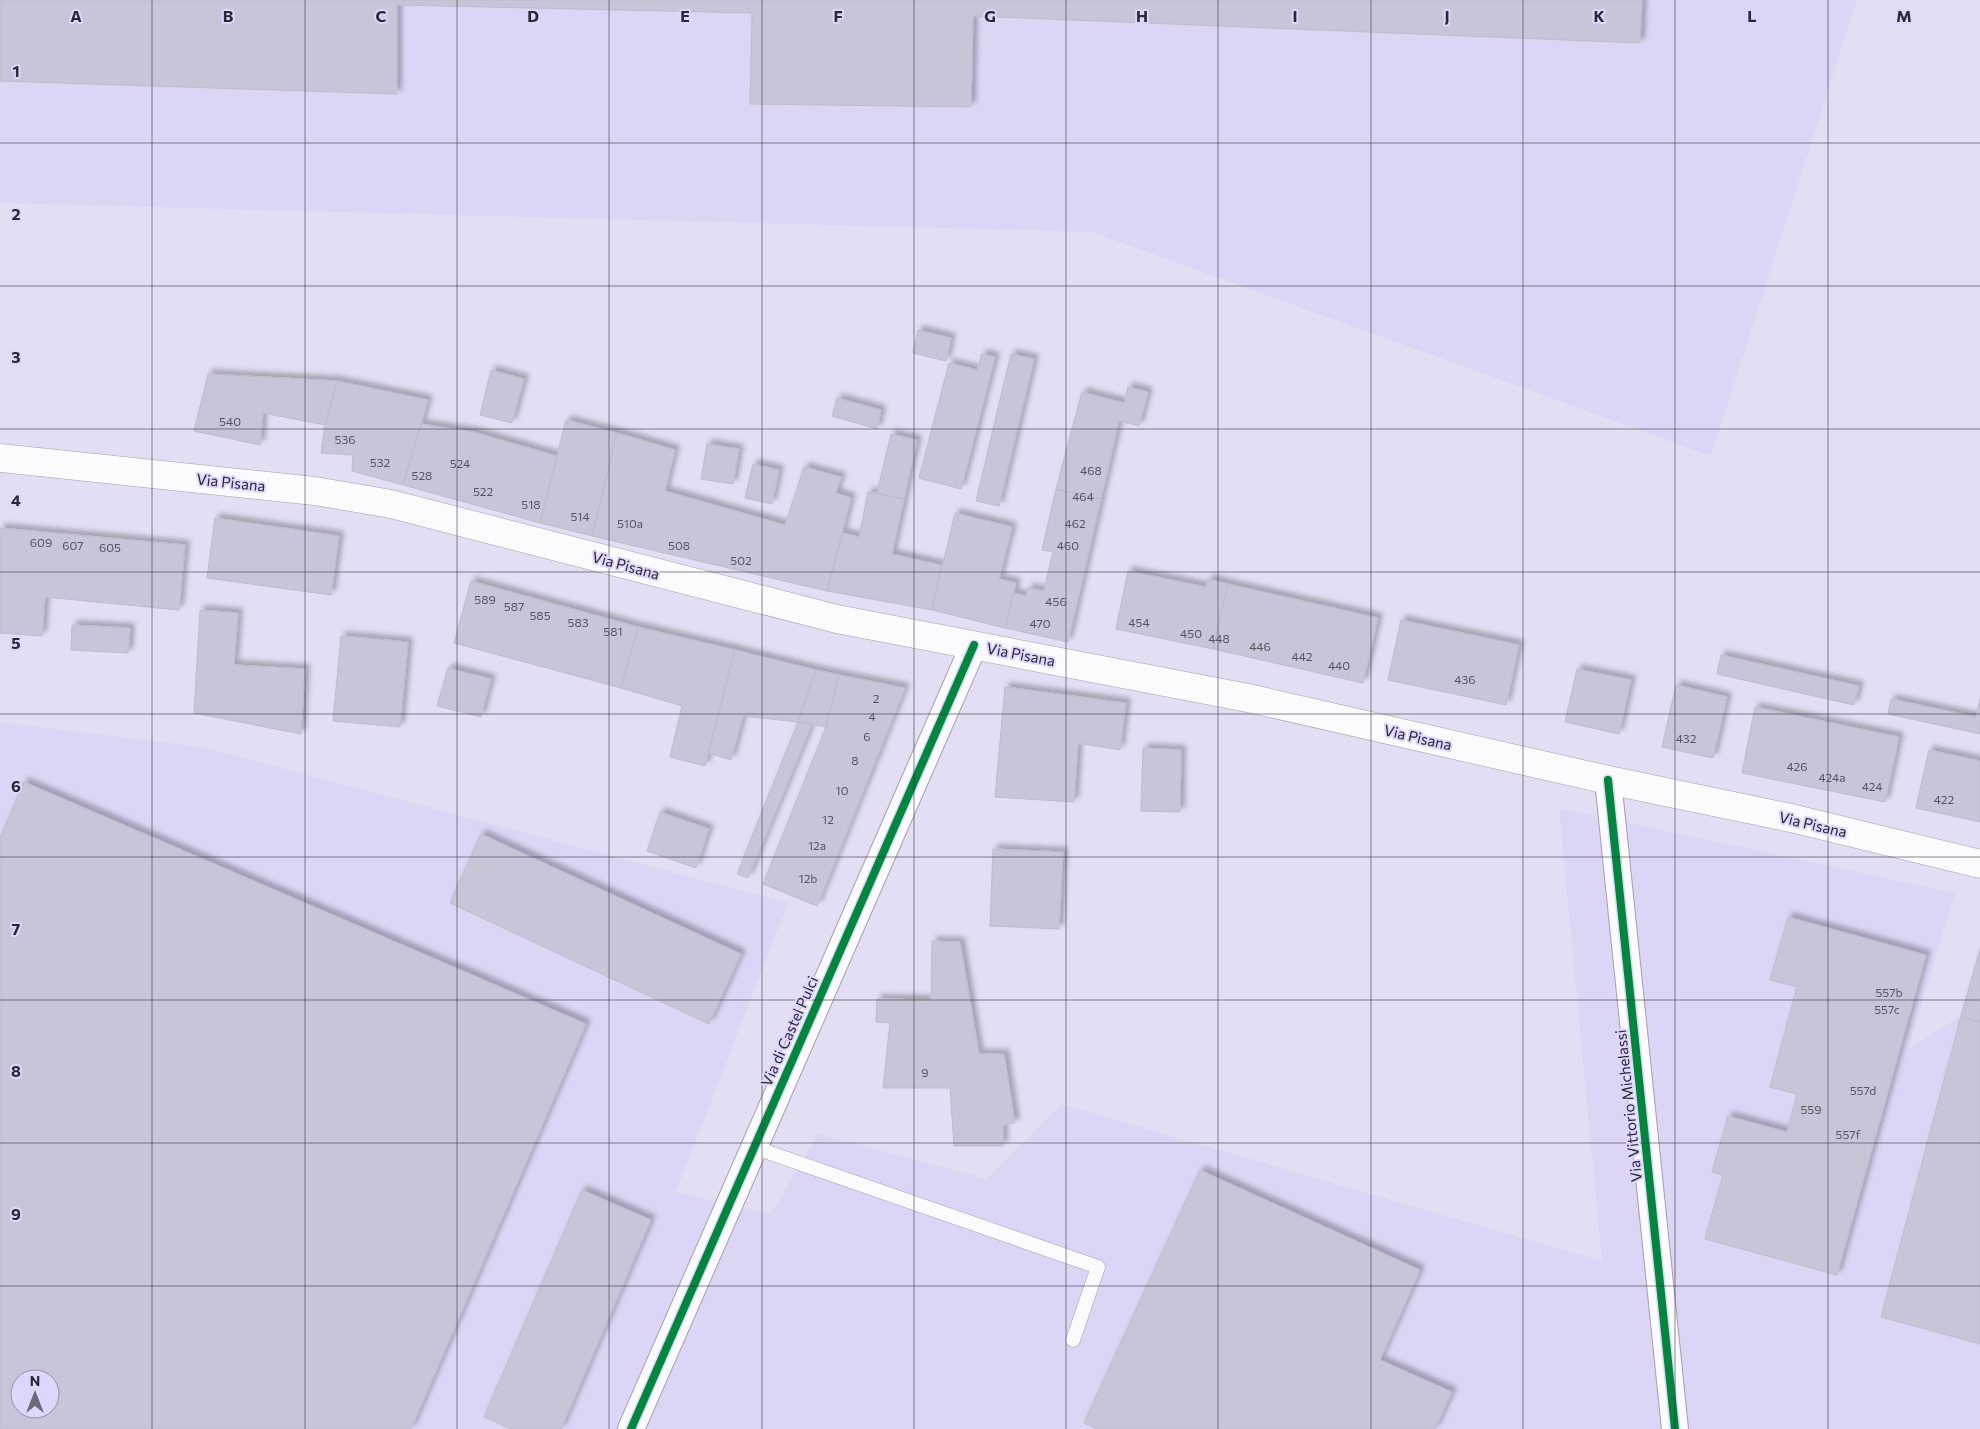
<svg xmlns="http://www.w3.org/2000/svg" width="1980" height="1429" viewBox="0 0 1980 1429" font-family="Commissioner,sans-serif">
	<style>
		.built { fill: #ddd5f6; fill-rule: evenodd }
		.building { fill: #c9c5d9; stroke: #bfbbcb; fill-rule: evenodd; filter: url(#shadow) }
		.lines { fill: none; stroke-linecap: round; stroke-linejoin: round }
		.service-casing { stroke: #a39faf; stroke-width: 15 }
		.minor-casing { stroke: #a39faf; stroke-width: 28 }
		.secondary-casing { stroke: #a39faf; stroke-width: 29 }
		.service { stroke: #fbfafd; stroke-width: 14 }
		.minor { stroke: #fbfafd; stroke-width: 26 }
		.secondary { stroke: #fbfafd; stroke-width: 28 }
		.cycleway-casing { stroke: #dfd6fb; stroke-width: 11 }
		.cycleway { stroke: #00873e; stroke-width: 8 }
		.grid { fill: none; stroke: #2b2835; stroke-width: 1; stroke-opacity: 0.55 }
		.labels { text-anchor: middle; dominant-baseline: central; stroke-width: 4; stroke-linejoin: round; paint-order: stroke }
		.number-label { font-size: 12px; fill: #575462 }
		.street-label { font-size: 15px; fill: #2b2835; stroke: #dfd6fb }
		.grid-label { font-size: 16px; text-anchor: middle; font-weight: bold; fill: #2b2835; stroke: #dfd6fb; stroke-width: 4; stroke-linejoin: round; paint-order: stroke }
	</style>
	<defs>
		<filter id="shadow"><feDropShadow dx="4.5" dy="-4.5" stdDeviation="2.5" flood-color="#0004"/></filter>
	</defs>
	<rect width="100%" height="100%" fill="#e3def3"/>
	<path class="built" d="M0,0h1857l-146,456 -619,-224 -1092,-29z
		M0,722l203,25 585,156 -112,289 95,22 48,-80 168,45 74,-75 541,157 -43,-453 396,85 -47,156 53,-33 19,6v407h-1980zM20,1379h30v30h-30z"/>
	<path class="building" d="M0,0h1642l-2,43 -667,-27 -2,91 -221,-3 2,-91 -355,-8v89l-397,-13z
		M918,330l33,8 -5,23 -33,-8z
		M982,354l13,3 -34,132 -42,-11 30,-115 28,7z
		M1011,354l23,5 -35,147 -23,-5z
		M491,370l33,9 -12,44 -32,-8z
		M208,374l129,7 -12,44 -62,-12 -3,32 -66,-14z
		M337,381l91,19 -25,85 -51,-14 1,-16 -32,-2 4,-28z
		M1128,387l20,5 -9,34 -20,-5 -18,78 -45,-10 26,-97 42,11z
		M837,398l44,12 -4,19 -45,-13z
		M566,420l51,13 -25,103 -52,-13z
		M421,424l52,8 84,24 -17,67 -137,-38z
		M617,433l58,17 -10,41 120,34 19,-58 37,10 -5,16 15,5 -24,93 -235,-55z
		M891,434l26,6 -13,59 -27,-6z
		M707,444l32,5 -6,35 -32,-5z
		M753,464l26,6 -7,34 -27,-6z
		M1056,489l45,10 -33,143 -63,-14 8,-35 13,3 2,-8 16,3 9,-39 -11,-2z
		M868,492l36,7 -12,55 49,11 -9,45 -105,-19 16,-58 16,4z
		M955,513l57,14 -13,52 17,4 -11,45 -73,-18z
		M215,518l124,18 -8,59 -124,-17z
		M0,528l185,17 -6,65 -134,-13 -3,39 -42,-3z
		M1128,571l78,16 2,-8 20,5 -15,65 -97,-20z
		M471,581l167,46 -17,61 -167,-45z
		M1228,584l150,34 -15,65 -150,-34z
		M200,610l38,3 -4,52 71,4 -4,65 -107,-21z
		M1401,620l118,25 -13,60 -118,-25z
		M72,625l58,3 -2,25 -57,-3z
		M638,627l97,23 -30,116 -35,-9 12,-51 -61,-18z
		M341,636l67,6 -8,85 -67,-6z
		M735,650l81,20 -18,52 -55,-6 -12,44 -23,-7z
		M1721,655l138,31 -5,19 -137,-31z
		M448,668l43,11 -10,38 -44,-11z
		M1577,669l54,11 -12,54 -54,-12z
		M816,670l23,5 -13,52 -28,-5z
		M839,675l66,13 -88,218 -54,-22 63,-157z
		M1676,685l51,12 -14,61 -51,-11z
		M1005,687l121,16 -6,47 -42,-7 -4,59 -79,-5z
		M1891,699l85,18 4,-18v35l-92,-20z
		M1755,707l144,30 -14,65 -143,-29z
		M798,722l14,2 -64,154 -11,-4z
		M1143,748l38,2 -1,62 -39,-1z
		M1929,750l51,11v61l-64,-14z
		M24,782l562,242 -175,405h-411v-591zM20,1379h30v30h-30z
		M660,812l49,17 -13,39 -49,-17z
		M481,834l260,120 -32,70 -259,-121z
		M993,849l70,3 -4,77 -69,-3z
		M1788,917l138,38 -89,320 -132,-36 18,-64 -11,-3 16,-56 59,16 10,-38 -27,-7 27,-100 -27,-7z
		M932,941l28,1 19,112h25l11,69 -12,2v21h-49l-4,-58h-67l7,-65 -14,-1 1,-23 54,1z
		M1980,949v73l-19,-6z
		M1961,1016l19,6v322l-99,-27z
		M1200,1170l220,100 -40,90 72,32 -17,37h-337l-14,-6z
		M582,1190l69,30 -90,209h-50l-27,-12z"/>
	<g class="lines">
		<defs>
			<path id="service" d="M753,1147l345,120 -25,73"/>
			<path id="minor" d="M1608,780l67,649
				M631,1429l343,-784"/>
			<path id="secondary" d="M0,458l315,33 76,13 446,115 411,79 360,82 183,38 189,46"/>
		</defs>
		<use href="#service" class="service-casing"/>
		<use href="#minor" class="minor-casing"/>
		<use href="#secondary" class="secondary-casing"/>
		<use href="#service" class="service"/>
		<use href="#minor" class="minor"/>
		<use href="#secondary" class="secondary"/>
		<defs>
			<path id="cycleway" d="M1608,780l67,649
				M631,1429l343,-784"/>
		</defs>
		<use href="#cycleway" class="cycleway-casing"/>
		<use href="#cycleway" class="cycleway"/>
	</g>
	<path class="grid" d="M152,0v1429M305,0v1429M457,0v1429M609,0v1429M762,0v1429M914,0v1429M1066,0v1429M1218,0v1429M1371,0v1429M1523,0v1429M1675,0v1429M1828,0v1429M0,143h1980M0,286h1980M0,429h1980M0,572h1980M0,714h1980M0,857h1980M0,1000h1980M0,1143h1980M0,1286h1980"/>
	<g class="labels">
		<g class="number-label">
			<text x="230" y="421">540</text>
			<text x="345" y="439">536</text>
			<text x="380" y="462">532</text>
			<text x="460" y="463">524</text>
			<text x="1091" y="470">468</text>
			<text x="422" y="475">528</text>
			<text x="483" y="491">522</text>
			<text x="1083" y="496">464</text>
			<text x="531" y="504">518</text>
			<text x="580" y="516">514</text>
			<text x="630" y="523">510a</text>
			<text x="1075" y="523">462</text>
			<text x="41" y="542">609</text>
			<text x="73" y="545">607</text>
			<text x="679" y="545">508</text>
			<text x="1068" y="545">460</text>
			<text x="110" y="547">605</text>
			<text x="741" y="560">502</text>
			<text x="485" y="599">589</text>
			<text x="1056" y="601">456</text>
			<text x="514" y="606">587</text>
			<text x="540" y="615">585</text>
			<text x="578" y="622">583</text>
			<text x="1139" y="622">454</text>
			<text x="1040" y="623">470</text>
			<text x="613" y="631">581</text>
			<text x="1191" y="633">450</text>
			<text x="1219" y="638">448</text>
			<text x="1260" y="646">446</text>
			<text x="1302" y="656">442</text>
			<text x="1339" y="665">440</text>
			<text x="1465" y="679">436</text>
			<text x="876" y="698">2</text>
			<text x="872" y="716">4</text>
			<text x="867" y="736">6</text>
			<text x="1686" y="738">432</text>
			<text x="855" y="760">8</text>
			<text x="1797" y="766">426</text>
			<text x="1832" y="777">424a</text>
			<text x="1872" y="786">424</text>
			<text x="842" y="790">10</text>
			<text x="1944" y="799">422</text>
			<text x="828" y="819">12</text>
			<text x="817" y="845">12a</text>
			<text x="808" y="878">12b</text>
			<text x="1889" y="992">557b</text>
			<text x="1887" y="1009">557c</text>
			<text x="925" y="1072">9</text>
			<text x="1863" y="1090">557d</text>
			<text x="1811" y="1109">559</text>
			<text x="1848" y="1134">557f</text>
		</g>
		<g class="street-label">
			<text transform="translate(231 482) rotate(6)">Via Pisana</text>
			<text transform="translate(626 565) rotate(15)">Via Pisana</text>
			<text transform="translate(1021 654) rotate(11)">Via Pisana</text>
			<text transform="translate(1418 737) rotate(13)">Via Pisana</text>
			<text transform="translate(1813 824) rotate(13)">Via Pisana</text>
			<text transform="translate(789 1031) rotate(-66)">Via di Castel Pulci</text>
			<text transform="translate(1628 1106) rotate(-96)">Via Vittorio Michelassi</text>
		</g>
	</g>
	<g class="grid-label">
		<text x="76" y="22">A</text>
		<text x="228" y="22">B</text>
		<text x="381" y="22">C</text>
		<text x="533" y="22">D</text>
		<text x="685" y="22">E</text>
		<text x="838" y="22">F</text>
		<text x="990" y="22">G</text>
		<text x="1142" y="22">H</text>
		<text x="1295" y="22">I</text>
		<text x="1447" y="22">J</text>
		<text x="1599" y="22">K</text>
		<text x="1752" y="22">L</text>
		<text x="1904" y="22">M</text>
		<text x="16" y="77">1</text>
		<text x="16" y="220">2</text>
		<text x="16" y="363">3</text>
		<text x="16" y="506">4</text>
		<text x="16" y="649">5</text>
		<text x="16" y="792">6</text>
		<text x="16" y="935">7</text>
		<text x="16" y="1077">8</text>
		<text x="16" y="1220">9</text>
	</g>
	<g transform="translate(35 1394)"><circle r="24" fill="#dfd6fb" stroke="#9790ac"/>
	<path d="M0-4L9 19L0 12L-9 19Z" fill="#6b6878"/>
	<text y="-8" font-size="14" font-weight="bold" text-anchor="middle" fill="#2b2835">N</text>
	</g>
</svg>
